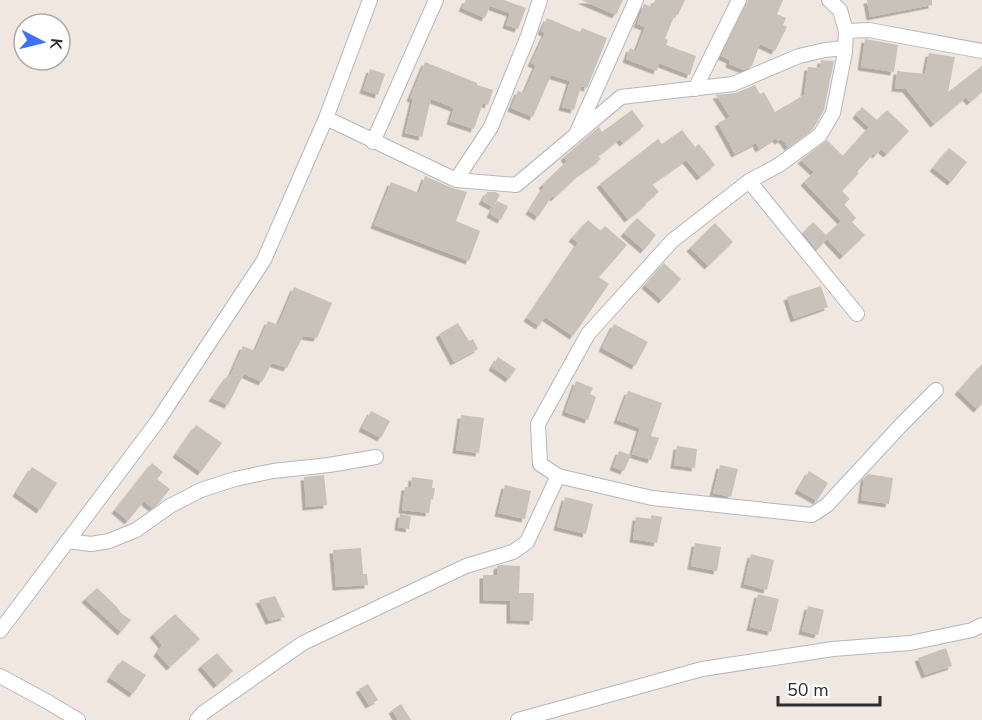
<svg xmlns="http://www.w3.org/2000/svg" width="982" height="720" viewBox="0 0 982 720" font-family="'Nunito Sans',sans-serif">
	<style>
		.building { fill: #c8c2bb; filter: url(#shadow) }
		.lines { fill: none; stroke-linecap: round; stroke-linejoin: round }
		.minor-casing { stroke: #b3b7c1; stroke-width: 16 }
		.minor { stroke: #fff; stroke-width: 14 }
	</style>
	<defs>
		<filter id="shadow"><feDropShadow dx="-3.5" dy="3.5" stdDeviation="0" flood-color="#0004"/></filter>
	</defs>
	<rect width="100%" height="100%" fill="#efe7e0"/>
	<path class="building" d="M466,0h38l22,8 -8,21 -12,-4 4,-12 -20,-7 -5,12 -23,-10z
		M581,0h42l-7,15z
		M655,0h30l-7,15 -3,-1 -10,25 3,1 -2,5 30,11 -6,19 -31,-12 -2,8 -31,-12 4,-11 6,3 9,-24 -8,-3 7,-20 8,3z
		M748,0h35l-6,14 9,4 -3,7 4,2 -12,24 -15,-7 -8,22 -8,4 -15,-6 1,-4 -9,-4z
		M867,0h65v5l-62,12z
		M547,18l33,14 2,-4 25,10 -20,50 -6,-2 -7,24 -12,-3 8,-26 -19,-6 -18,42 -22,-9 7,-17 6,2 12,-28 -5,-2 14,-30 -4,-2z
		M865,39l33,6 -4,27 -33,-5z
		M929,53l26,4 -7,35 34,-26v26l-12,10 -4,-5 -32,27 -28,-35 -11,-1 2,-17 28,3z
		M821,60l13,1 -10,49 -11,19 -25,18 -6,-8 -4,2 -2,-3 -17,11 -3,-6 -21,11 -17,-31 12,-6 -14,-22 20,-2 19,-8 5,9 4,-2 11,20 29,-17 4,-28 12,1z
		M425,62l52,21v2l16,5 -5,15 -5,-2 -9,26 -24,-8 4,-13 -23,-9 -9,38 -17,-4 8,-34 -3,-1z
		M370,69l15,5 -7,21 -15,-5z
		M862,107l15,13 10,-10 22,21 -22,23 -6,-5 -5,6 -2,-2 -17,19 2,1 -17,18 8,8 -6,5 12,14 -4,4 13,13 -22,21 -16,-17 -10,11 -14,-17 10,-11 13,13 15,-14 -37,-39 10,-10 -13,-12 26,-20 16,16 26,-29 -13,-12z
		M632,110l12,16 -21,17 -3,-4 -22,17 3,3 -21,15 -26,24 -2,-2 -14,21 -9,-6 15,-24 -2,-2 25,-24 -3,-4 35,-30 3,5z
		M682,130l13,17 4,-3 16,21 -15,12 -14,-17 -34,24 7,8 -14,11 1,2 -18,14 -28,-35 58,-45 4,5z
		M949,148l18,14 -16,20 -18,-14z
		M425,176l27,12 15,4 -11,29 24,10 -11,30 -95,-36 17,-43 28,11z
		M487,192h9l4,3 -7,12 -11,-6z
		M497,201l11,5 -7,14 -11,-6z
		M637,218l19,17 -12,15 -20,-17z
		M588,220l13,11 4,-5 22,19 -28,32 10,7 -36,52 -28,-19 -6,9 -12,-8 51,-75 -6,-5z
		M715,223l18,19 -25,24 -18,-18z
		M664,263l17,16 -19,21 -17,-15z
		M821,286l7,21 -34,12 -7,-22z
		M294,287l38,16 -15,35 -14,-2 -16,32 -15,-5 -10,19 -18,-8 -16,31 -16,-7 16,-23 2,1 13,-30 12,5 13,-30 10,4z
		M458,323l11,18 4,-2 5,10 -24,13 -15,-28z
		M614,324l34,18 -13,24 -33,-18z
		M498,357l18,12 -7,10 -17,-12z
		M982,364v40l-5,5 -19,-18z
		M576,381l17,7 -3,6 6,3 -8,23 -23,-8z
		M628,391l34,12 -11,33 8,2 -8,22 -19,-6 8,-26 -23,-8z
		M371,411l19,10 -9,17 -19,-10z
		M461,415l23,3 -5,35 -23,-3z
		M196,425l26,18 -21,29 -25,-18z
		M677,446l20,3 -2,19 -21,-3z
		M619,451l12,4 -7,16 -11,-4z
		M152,463l11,9 -6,7 13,10 -11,14 -7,5 -8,-7 -16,20 -13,-11z
		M720,465l18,4 -7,28 -18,-4z
		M32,467l25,16 -17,27 -24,-17z
		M809,471l19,12 -11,18 -19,-11z
		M868,474l25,4 -4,26 -28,-4 3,-22z
		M324,475l3,30 -21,2 -2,-30z
		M412,477l21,3 -1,8h3l-2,12 -2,-1 -2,14 -27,-3 3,-23h6z
		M505,485l26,6 -6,28 -27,-6z
		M565,497l28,7 -7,30 -29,-7z
		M400,514l11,2 -2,13 -11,-2z
		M651,515l11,2 -5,26 -24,-4 3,-22 15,2z
		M695,543l26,4 -4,24 -26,-5z
		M361,548l2,26h4l1,11 -32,2 -3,-37z
		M751,554l23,6 -7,30 -23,-6z
		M500,565l20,1 -1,27h15l-1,28 -23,-1v-19l-27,-1v-25h14v-9z
		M97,588l19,18 5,7 10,7 -10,12 -36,-33z
		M758,594l21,5 -8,33 -21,-5z
		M275,596l10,21 -16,4 -10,-21z
		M808,606l16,4 -6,25 -16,-4z
		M175,614l25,25 -30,28 -13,-14 5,-8 -9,-11z
		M946,648l6,18 -27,9 -7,-17z
		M217,653l16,18 -16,14 -16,-19z
		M122,660l24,15 -13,19 -23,-16z
		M368,684l10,16 -9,5 -10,-16z
		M401,704l10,16h-13l-6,-10z"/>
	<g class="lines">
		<defs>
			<path id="minor" d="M846,31l23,-1 113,21
				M695,89l44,-89
				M326,118l130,62 60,5 105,-88 112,-13 66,-28 26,-6 20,-2
				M577,132l59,-132
				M373,142l63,-142
				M456,180l35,-53 37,-91 12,-36
				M749,181l108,133
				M558,476l94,22 160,17 15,-10 75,-81 34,-34
				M67,541l24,3 18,-3 27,-11 34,-24 31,-16 34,-11 38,-8 56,-6 47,-8
				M0,631l157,-209 107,-162 62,-142 44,-118
				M0,676l48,26 30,18
				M197,720l6,-7 100,-70 163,-77 47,-14 14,-10 31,-66 -18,-12 -2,-40 50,-90 84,-93 77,-60 30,-16 41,-30 13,-22 12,-61 1,-21 -6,-21 -11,-10
				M518,720l184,-51 131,-20 77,-6 62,-13 10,-5"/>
		</defs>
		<use href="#minor" class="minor-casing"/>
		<use href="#minor" class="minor"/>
	</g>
	<g transform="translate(42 42) rotate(97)"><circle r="28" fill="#ffffff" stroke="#ababab" stroke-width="1.5"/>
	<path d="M0-4.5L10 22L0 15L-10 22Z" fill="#3d72ff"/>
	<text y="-9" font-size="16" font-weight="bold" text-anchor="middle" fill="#2d2d2d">K</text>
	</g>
	<path d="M778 696v9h102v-9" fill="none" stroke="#2d2d2d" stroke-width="3"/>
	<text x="787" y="696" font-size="18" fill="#2d2d2d" stroke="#ffffff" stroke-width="4.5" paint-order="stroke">50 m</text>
</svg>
